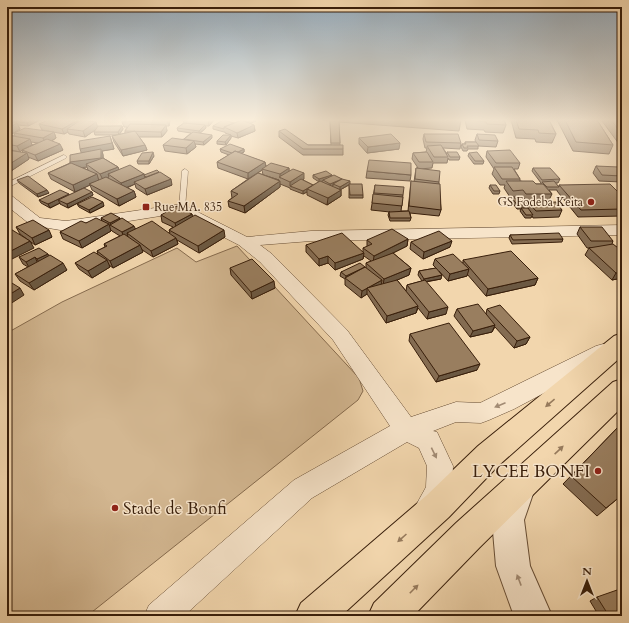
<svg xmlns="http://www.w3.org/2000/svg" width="629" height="623" viewBox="0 0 629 623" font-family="Cardo,serif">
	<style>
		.green { fill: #d3b791; stroke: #866b4e }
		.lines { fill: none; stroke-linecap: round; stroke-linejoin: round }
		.service-casing { stroke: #674d34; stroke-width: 1 }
		.minor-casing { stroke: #674d34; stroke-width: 1 }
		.tertiary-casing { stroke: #674d34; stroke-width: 2 }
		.trunk-casing { stroke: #391f0b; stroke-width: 2 }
		.service { fill: #f7e4ca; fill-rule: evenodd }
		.minor { fill: #f7e4ca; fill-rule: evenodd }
		.tertiary { fill: #f7e4ca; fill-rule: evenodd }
		.trunk { fill: #f2d6ad; fill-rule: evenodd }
		.wall { fill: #846c52; stroke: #391f0b; fill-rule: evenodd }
		.shaded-wall { fill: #6b5842; stroke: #391f0b }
		.building { fill: #997e5f; stroke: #391f0b }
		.oneway { fill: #967a5c }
		.oneway2 { fill: #a28b74 }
		.poi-dot { fill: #8f2418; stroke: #f7e4ca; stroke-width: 1.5 }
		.labels { text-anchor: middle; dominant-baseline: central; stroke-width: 3; stroke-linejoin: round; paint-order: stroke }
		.far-poi-label { font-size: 12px; fill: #391f0b; stroke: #f7e4ca; text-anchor: end }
		.near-poi-label { font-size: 17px; fill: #391f0b; stroke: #f7e4ca; text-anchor: end }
	</style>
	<rect width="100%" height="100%" fill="#f2d6ad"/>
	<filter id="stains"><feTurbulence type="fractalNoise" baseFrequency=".005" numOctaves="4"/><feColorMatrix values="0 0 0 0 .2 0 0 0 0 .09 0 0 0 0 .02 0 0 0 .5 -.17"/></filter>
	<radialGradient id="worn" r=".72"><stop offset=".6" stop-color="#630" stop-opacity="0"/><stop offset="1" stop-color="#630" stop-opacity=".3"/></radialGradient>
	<path class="green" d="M237,246l122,132 4,13 -5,9 -271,216h-80v-283l55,-31 115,-54 19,14z"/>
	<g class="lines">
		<defs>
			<path id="service" d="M64,155l3,2 -1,1 -59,30v-5z
				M185,169l3,2 -3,37 -3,2 -3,-2 3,-37z"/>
			<path id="minor" d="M7,195l5,1 28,22 26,3 116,-17 65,33 64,-6 311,-6v10l-311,6 -51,4 12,9 75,76 64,87 45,-15 24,1 116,-57 7,-2 7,2 3,6 -3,6 -96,51 -25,11 -8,3 -25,-1 -23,9 4,1 16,34 -1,24 -13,27 -10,4 -10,-4 -4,-10 11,-20 1,-21 -8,-18 -12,-6 -95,56 -128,118h-40l5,-11 145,-125 96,-54 -57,-86 -73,-78 -21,-17 -47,-24 -13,-8 -113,18 -35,-6 -24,-19z"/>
			<path id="tertiary" d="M519,476l11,4 4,11 -10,29 6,46 22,50h-38l-18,-50 -4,-46 16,-40z"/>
			<path id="trunk" d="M622,333v23l-124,110 -49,51 -108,99h-46l6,-13 126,-108 51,-49 136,-110z
				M622,379v28l-142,140 -67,69h-45l6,-13 82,-80 157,-141z"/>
		</defs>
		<use href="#service" class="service-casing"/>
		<use href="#minor" class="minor-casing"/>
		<use href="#tertiary" class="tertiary-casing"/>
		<use href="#trunk" class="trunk-casing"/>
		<use href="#service" class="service"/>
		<use href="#minor" class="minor"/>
		<use href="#tertiary" class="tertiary"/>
		<use href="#trunk" class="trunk"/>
	</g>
	<path class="wall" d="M7,120h5l-3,2 5,1 -1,-2 2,-1h25l-12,6 -10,-1 2,4 -11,6 6,1 -1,-3 40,-1 2,6 -4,3 11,9 -25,11 -10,-4 1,2 -18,12 -4,-1v-20l16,3 -1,-3 -2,2 -13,-3zM31,142l7,1 -6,2z
		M123,120h47l-1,6h-3l1,5 -5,6h-23l6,8 2,5 -24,6 -9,-14 -2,-6 7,-1h-24l-1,-3 1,-2 -10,7 -16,-3 -1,-2 -4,2 -22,-4 -3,-6 40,-2 19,5 24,-1 1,3 -4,6 6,-2v-2l2,-4h-3l-2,-5z
		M183,120h31l-5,6h-4l1,2 -6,5 12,5 -8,7 -9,-1 1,3 -9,7 -22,-3 -2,-6 21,-6 7,-6 -13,-2 -1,-3 7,-5z
		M238,120h18l-7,3 5,2 1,6 -17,7 -7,-2v2l-5,7 -9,-1v-3l14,-6 -6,-2v-1h-1l-11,-3v-3l21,-3 4,-1z
		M322,120h139l-2,11 -120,-9 1,23 3,4v6h-40l-24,-18v-6l29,14h23l-1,-24z
		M465,120h39l2,5 -3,8 -18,-1 -1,-2 -17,-1z
		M511,120h38l7,14 -4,9 -16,-1 -1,-3 -19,-1z
		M557,120h40l16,25 -4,9 -36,-3z
		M602,120h20v28l-20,-27z
		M424,134l37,9 -1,6 -17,-1 4,6v-2l13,5 -1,3h-10l-1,-2 -1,5h-14l-1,5 -13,1 20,13v2l2,26 -2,6 -29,-3 1,5 -1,3h-20l-2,-6 1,-3h1l-19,-2 4,-25 28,10 -2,16h7l3,-30 3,1 2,-14h2l-6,-9 1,-6 13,-1 1,-4h-2l-2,-9z
		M477,134l21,7 -2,6 -18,-1v3h-10l-1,2h-4l-2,-4 1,-3h3v-2h11l-1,-2z
		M359,138l40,11 -32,4 -8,-9z
		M112,142l2,7 -12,2 1,4v3l15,9 1,3 25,4 28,11 -25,10 -11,-7 -1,-4 -8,4 7,3 2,6 -17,9 -27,-16 -2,-5 -15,7 -24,-13 -3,-6 22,-10v-1l11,-9zM81,167h6l1,3z
		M220,149h24v3l-3,2 24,8 1,4 23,2v3l15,8 -1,1 10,5 6,-3 -6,-4v-3h19v1l10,3 8,5 13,11v3h-14v-13l-9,5h1v6l-14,9 -20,-10v-3l-4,2 -13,-5v-1l-10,-4v3l-35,26 -16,-6 -1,-6 4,-3 -1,-7 17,-12 -30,-11 -1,-6 12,-7 -8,-3zM262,170l1,5 16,5 -21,-7z
		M487,151l33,12 -2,6h-4l6,10v2l16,3h5v-1l-9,-12 1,-3 27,11 -2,4h-3l4,4v-2l63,11v20l-44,1 -21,-26v-1h-8l3,4 -3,6 -22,1 2,3v-1l33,7 -3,7 -26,1 -1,-2 -1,2h-6l-5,-7 1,-2h-4l-6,-8 1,-3h9v-1h-11l-6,-9 1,-3h-5l-8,-11 2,-5 -8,-12z
		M469,153l15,8 -1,3h-9l-6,-8z
		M154,156l-5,8h-11l-1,-3z
		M596,166l26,5v11l-23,-1 -6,-8z
		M367,171l44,4 -1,6 -44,-3z
		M17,180l32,13 -11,4 -19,-14z
		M490,185l10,6 -1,3h-6l-4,-6z
		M92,192l1,3 -25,13 -8,-4v-1l-10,5 -9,-5 -2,-3z
		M77,204l27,2 -14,7 -11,-6z
		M192,214v3l33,20 -26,16 -22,-13 1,4 -25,13 -12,-8 2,3 -30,16 -4,-3 1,2 -18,11 -13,-9 -4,-6 23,-8 -1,-4 8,-4 -1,-3 16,-8 -8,-5 -2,-2 1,2 -29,17 -19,-9 -3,-7 26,-9 16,-2 -1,-3 19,1 15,10 35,4 -1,-3 4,-3 -11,-5 -1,-7z
		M16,227l36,10 -17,8 -15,-11z
		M580,227l33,14 -1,3 10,7v27l-10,2 -27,-25 4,-7h3h-5l-10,-14z
		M510,235l53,4 -1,3 -50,2 -3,-6z
		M408,239l-1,7 -14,7 18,15 -2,7 -12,5 9,11 1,-6 15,-4 -4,-6 1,-4 17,-3 -3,-3 2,-6 28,4v-3l75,18 -3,7 -49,11 -19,-22v2l-19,5 -9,-10 2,8 -15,3 20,32 -19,5 -9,-11 -2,5 -30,10 -19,-29 -6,4 -16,-13v-6l-5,-3 1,-4 24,-5 1,1v-5l5,-2 -7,-5 -1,3 -28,11 -7,-7 -9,3 -13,-14v-7l57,7v-4l4,-1v-7z
		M411,242l39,5 -27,12 -13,-10z
		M49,256l18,14 -33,20 -14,-9 -5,-7 13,-7 -5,-3 -4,-7z
		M230,268l45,20 -23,11 -21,-24z
		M457,309l29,5 1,-5 43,28 -4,7 -12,4 -19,-21 -3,5 -22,5 -16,-21z
		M410,334l67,36 -41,12 -27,-41z
		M622,423v72l-25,21 -34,-32z
		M597,597l25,19h-23l-9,-15z"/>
	<path class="shaded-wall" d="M7,120h5l-5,4z
		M33,120h7l-12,6 -1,-3z
		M79,120l2,6 -14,3 1,3 -4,2 -2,-5z
		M167,120h3l-1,6z
		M208,120h6l-5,6z
		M250,120l6,1 -10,4 -1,-3z
		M96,122l2,6 -13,9 -2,-6z
		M17,123l3,6 -13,8v-8z
		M166,125l1,6 -5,6 -1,-5z
		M205,125l1,3 -7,6v-3z
		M254,125l1,6 -17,7 -1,-5z
		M122,126l1,3 -4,6 -1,-3z
		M54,132l2,6 -10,6 -3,-6z
		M212,135v3l-8,7 -1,-3z
		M231,135v3l-5,7 -1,-3z
		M110,136l4,13 -12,2 1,4v9h-17l1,3 -15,2 -2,-7 12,-7 -2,-6z
		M30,139l2,6 -10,5 -2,2 -3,-6z
		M194,141l2,6 -9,7 -1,-6z
		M400,143l-1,6 -32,4 1,-6z
		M60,144l3,6 -25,11 -3,-6z
		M145,145l2,5 -24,6 -2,-6z
		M244,149v3l-10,5v-3z
		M153,152l1,4 -5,8v-3z
		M27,153l2,6 -18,12 -3,-6z
		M265,162l1,6 -4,1v1l-14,9v-6z
		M118,167l2,6 -12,1 1,3 -6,3 -3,-6z
		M289,168v6l-9,4v-4z
		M304,173v6l-12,8 -2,-1v-4z
		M97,174l2,7 -10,3 1,1 -15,7 -2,-7z
		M144,174l1,6 -11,2 1,2 -12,5 -2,-6z
		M332,175v3l-9,2v1l-4,1v-3z
		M171,179l1,6 -25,10 -2,-6z
		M342,179v3l-9,2v2l-3,1v-3z
		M280,181v6l-35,26 -1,-7z
		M350,181v3l-10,6v-3z
		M313,185l-6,4v3l-4,2v-3z
		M47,190l2,3 -11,4 -1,-3z
		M341,190v6l-14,9 1,-7z
		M134,191l2,6 -17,9 -2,-7z
		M92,192l1,3 -25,13 -1,-4z
		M69,194l1,3 -12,3 2,3 -10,5 -2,-4z
		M103,202l1,4 -14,7 -1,-3z
		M192,214l1,6 -16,10 -2,-7z
		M120,218l2,7h-11l-1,-2z
		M109,224l2,7 -29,17 -3,-7z
		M134,226l3,6 -10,1 1,4 -4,2 -2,-7z
		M49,230l3,7 -17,8 -3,-7z
		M224,230l1,7 -26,16 -1,-7z
		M176,238l2,6 -25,13 -2,-6z
		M408,239l-1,7 -34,17 1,-7z
		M30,241l4,7 -24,12 -3,-5v-2z
		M452,241l-2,6 -27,12 1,-7z
		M140,245l3,7 -30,16 -3,-7z
		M364,253l-1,6 -28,11v-7z
		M48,254l4,7 -11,5 -4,-7z
		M328,256v7l-9,3v-7z
		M35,257l3,7 -8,5 -4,-7z
		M107,260l3,7 -18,11 -4,-7z
		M63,263l4,7 -33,20 -5,-7z
		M365,267v3l-19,8v-2z
		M411,268l-2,7 -26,11 1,-7z
		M469,269l-2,7 -19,5 2,-7z
		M622,272v6l-10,2 4,-7z
		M442,275l-1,4 -18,3 1,-3z
		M538,278l-3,7 -49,11 2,-7z
		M382,280l-1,6 -14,2v6l-6,4 1,-7z
		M274,281l1,7 -23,11 -1,-7z
		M20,288l4,7 -17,11v-10z
		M418,306l-2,7 -30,10 1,-7z
		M448,307l-2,7 -19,5 2,-7z
		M495,325l-3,7 -22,5 3,-6z
		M530,337l-4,7 -12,4 3,-7z
		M480,364l-3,6 -41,12 3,-6z"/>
	<path class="building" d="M15,120h18l-6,3 -14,-2z
		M48,120h30l-16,9 -23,-5z
		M81,120l15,2 -13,9 -16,-2z
		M123,120h36l-37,2z
		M223,120l11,3 -10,4v2l-11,-3z
		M241,120h9l-4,2z
		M242,120l12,5 -17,8 -13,-6z
		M330,120h9l1,23h-9z
		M469,120h35l2,5 -19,-1 -1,-2z
		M516,120h33l7,14 -17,-1 -1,-3 -19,-1z
		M565,120h32l16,25 -37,-3z
		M611,120h11v14z
		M7,122l10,1 -10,6z
		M184,123l21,2 -6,6 -22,-3z
		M130,124l36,1 -5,7 -36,-1z
		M98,126h24l-4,6h-24z
		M25,128l29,4 -11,6 -29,-5z
		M285,129l23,16h35v4h-40l-24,-18z
		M135,131l10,14 -24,5 -9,-14z
		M193,132l19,3 -9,7 -19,-3z
		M391,134l9,9 -32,4 -9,-9z
		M424,134h34l3,9 -35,-1z
		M477,134l18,1 3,6 -19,-1z
		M7,135l23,4 -13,7 -10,-2z
		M223,135h8l-6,7 -8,-1z
		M110,136l2,7 -32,6 -1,-8z
		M172,138l22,3 -8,7 -23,-3z
		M47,139l13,5 -25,11 -13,-5z
		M465,142h11l3,4h-12l1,2h-4l-2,-4h4z
		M230,144l14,5 -6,3 -3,-1 -3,2 -12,-4z
		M441,145l7,12h-14l-7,-11z
		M101,149v9l-31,4v-7z
		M7,150l20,3 -19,12 -1,-1z
		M510,150l10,13h-24l-9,-12z
		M235,151l30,11 -17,11 -31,-11z
		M153,152l-4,9h-12l5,-8z
		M427,152l6,10h-14l-6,-9z
		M447,152h10l3,5h-10z
		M477,152l7,9h-9l-6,-8z
		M103,158l15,9 -18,7 -14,-10z
		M369,160l42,3v12l-44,-4z
		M71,163l26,11 -24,11 -25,-12z
		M271,163l18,5 -9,6 -18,-5z
		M130,165l14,9 -23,9 -13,-9z
		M596,166l23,1 3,4v5l-20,-1z
		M494,167h18l8,12h-18z
		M416,168l24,3 -1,11 -24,-3z
		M533,168h17l10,11 -18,1z
		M293,169l11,4 -14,9 -11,-5z
		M157,170l2,2 -13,5 -2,-2z
		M326,171l6,4 -13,4 -6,-4z
		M160,172l11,7 -26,10 -11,-7z
		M258,173l22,8 -36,25 -16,-5 10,-7 -7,-3z
		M334,175l8,4 -12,5 -7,-4z
		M28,176l19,14 -10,4 -20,-14z
		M106,177l28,14 -17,8 -28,-15z
		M301,179l12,6 -10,6 -13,-5z
		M342,179l8,2 -10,6 -7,-3z
		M320,181l21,9 -13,8 -21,-9z
		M411,181l29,3 1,26 -32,-4z
		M506,181h27l3,3h7l9,10h-26l-3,-4 -10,1z
		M554,181l5,6h-12l-5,-5z
		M349,184h13l1,11h-13z
		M610,184l12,12v13l-41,1 -22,-25z
		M375,185l29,2 -1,8 -29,-2z
		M490,185h6l4,6h-6z
		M84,188l8,4 -25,12 -9,-4z
		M60,190l9,4 -21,10 -9,-4z
		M373,194l30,3 -1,9 -30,-3z
		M92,197l11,5 -14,8 -12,-6z
		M512,198h12l5,6v1l-11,1z
		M556,202l6,8 -26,1 -7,-8z
		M177,206l15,8 -17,9 -14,-8z
		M521,208h7l5,7h-7z
		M409,211l2,7h-21l-1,-6z
		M111,213l9,5 -10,5 -9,-5z
		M195,215l29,15 -26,16 -29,-16z
		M96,218l13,6 -30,17 -19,-9 21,-11 5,2z
		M122,218l12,8 -12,6 -12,-7z
		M33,220l16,10 -17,8 -16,-11z
		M152,221l24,17 -25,13 -24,-18z
		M580,227h22l11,14h-22z
		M9,228l21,13 -23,12v-24z
		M392,229l16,10 -34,17 -11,-8 9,-4 -5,-4z
		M439,231l13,10 -28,11 -13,-10z
		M342,233l22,20 -29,10 -7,-7 -9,3 -13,-14z
		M559,233l4,6 -50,1 -3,-5z
		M124,234l16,11 -30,16 -13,-10 10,-5 -3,-2z
		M613,244l9,7v21l-6,1 -27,-25z
		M39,248l9,6 -11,5 -2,-2 -9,5 -7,-5z
		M511,251l27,27 -50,11 -25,-29z
		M94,252l13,8 -19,11 -13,-8z
		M393,253l18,15 -27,11 -18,-16z
		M453,254l16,15 -19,5 -15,-15z
		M50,255l13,8 -34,20 -14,-9z
		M252,259l22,22 -23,11 -21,-24z
		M360,263l5,4 -19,9 -5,-4z
		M365,267l17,13 -20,11 -17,-13z
		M436,268l6,7 -18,4 -5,-8z
		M7,280l13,8 -13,8z
		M397,280l21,26 -31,10 -20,-28z
		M425,280l23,27 -19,5 -22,-27z
		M478,304l17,21 -22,6 -16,-22z
		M500,305l30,32 -13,4 -30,-32z
		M449,323l31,41 -41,12 -29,-42z
		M622,423v72l-16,13 -35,-32z
		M620,589l2,3v24h-13l-12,-19z"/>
	<defs><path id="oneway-solid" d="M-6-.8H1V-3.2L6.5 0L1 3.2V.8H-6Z"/></defs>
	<g class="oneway">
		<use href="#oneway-solid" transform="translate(550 403) rotate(140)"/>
		<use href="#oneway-solid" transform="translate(559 450) rotate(-43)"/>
		<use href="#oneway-solid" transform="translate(402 538) rotate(138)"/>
		<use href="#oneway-solid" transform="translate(414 589) rotate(-45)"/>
	</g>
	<g class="oneway2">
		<use href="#oneway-solid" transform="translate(500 405) rotate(157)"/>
		<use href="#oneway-solid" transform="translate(434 453) rotate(64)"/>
		<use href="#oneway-solid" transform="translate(519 580) rotate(-111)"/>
	</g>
	<linearGradient id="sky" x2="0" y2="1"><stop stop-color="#93a9ba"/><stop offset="0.58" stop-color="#f9edda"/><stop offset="1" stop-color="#f9edda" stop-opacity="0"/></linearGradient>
	<rect width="629" height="207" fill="url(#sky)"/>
	<g class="poi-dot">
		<circle cx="591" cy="202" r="4"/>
		<rect x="142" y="203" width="8" height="8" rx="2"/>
		<circle cx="598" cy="471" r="4"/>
		<circle cx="115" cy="508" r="4"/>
	</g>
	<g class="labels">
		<g class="far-poi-label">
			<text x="583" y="202">GS Fodeba Keita</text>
			<text x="154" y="207" text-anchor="start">Rue MA. 835</text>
		</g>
		<g class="near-poi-label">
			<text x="590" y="471">LYCEE BONFI</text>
			<text x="123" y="508" text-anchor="start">Stade de Bonfi</text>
		</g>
	</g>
	<rect width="629" height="623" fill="none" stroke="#f2d6ad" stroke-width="24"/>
	<rect x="8" y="8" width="613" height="607" fill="none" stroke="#391f0b" stroke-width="2"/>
	<rect x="12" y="12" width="605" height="599" fill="none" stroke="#391f0b"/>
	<g transform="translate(587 581)" stroke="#f7e4ca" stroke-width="3" paint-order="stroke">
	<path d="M0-3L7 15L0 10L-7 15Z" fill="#391f0b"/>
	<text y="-6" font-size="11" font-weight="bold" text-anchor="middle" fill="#391f0b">N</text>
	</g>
	<rect width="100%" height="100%" filter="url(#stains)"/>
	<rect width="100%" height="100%" fill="url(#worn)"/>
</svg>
